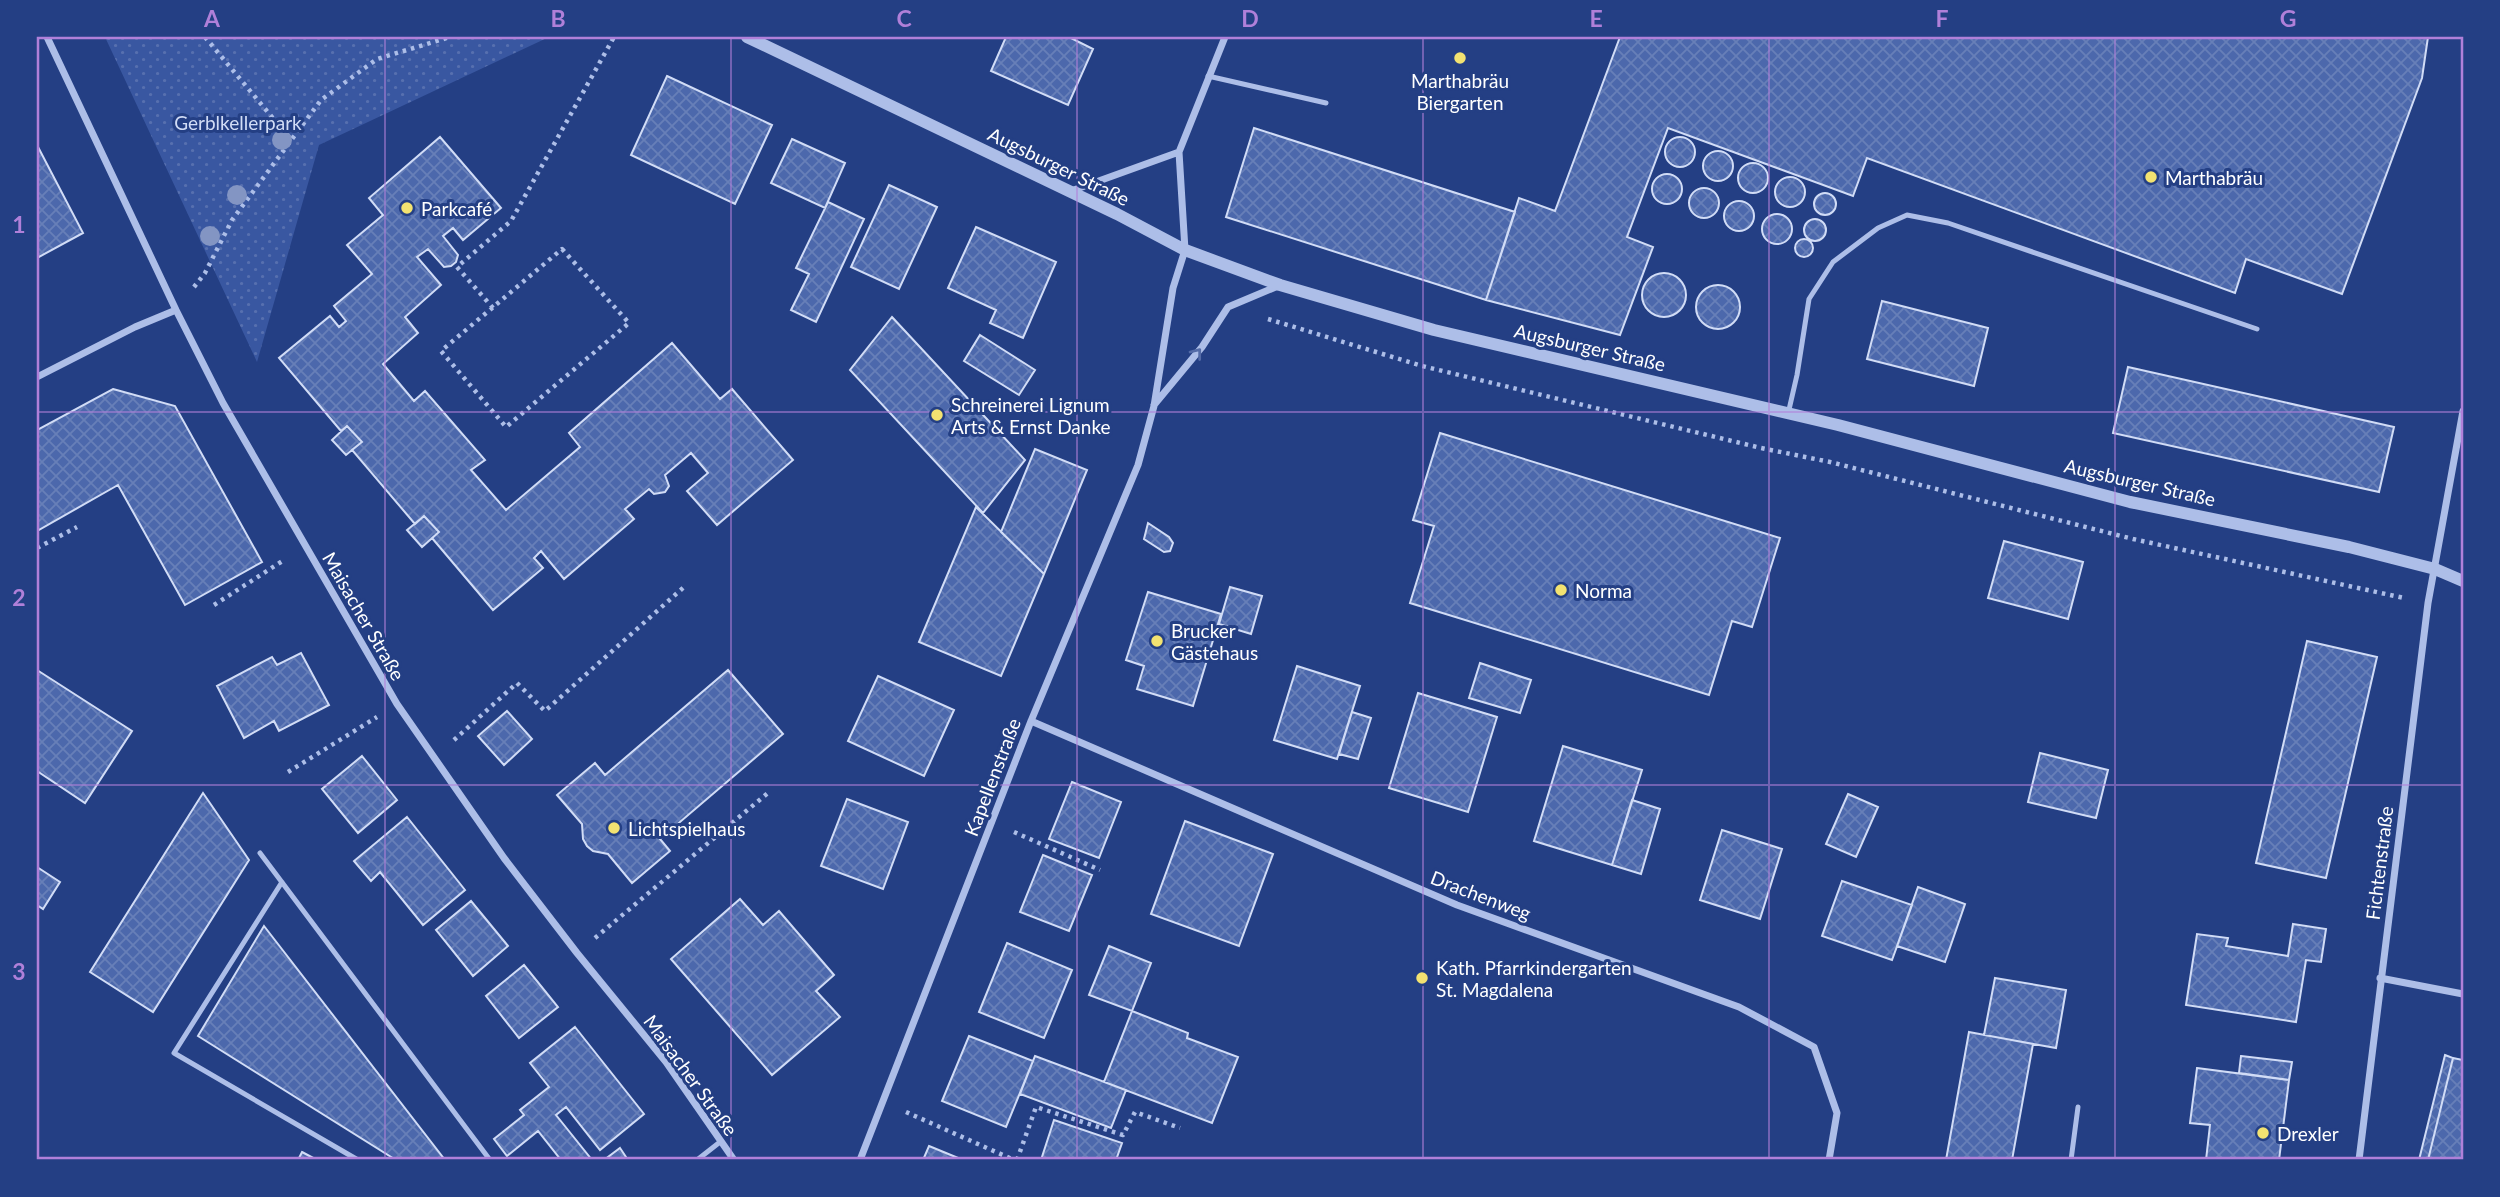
<svg xmlns="http://www.w3.org/2000/svg" width="2500" height="1197" viewBox="0 0 2500 1197" font-family="Lato,sans-serif">
	<style>
		.park { fill: url(#park-dots) }
		.building { fill: url(#building-cross-hatch); stroke: #d1dcf6; stroke-width: 2 }
		.lines { fill: none; stroke-linecap: round; stroke-linejoin: round }
		.path { stroke: #adbee8; stroke-width: 4.5; stroke-dasharray: 3.5 5; stroke-linecap: butt }
		.service { stroke: #adbee8; stroke-width: 5 }
		.minor { stroke: #adbee8; stroke-width: 7 }
		.tertiary { stroke: #adbee8; stroke-width: 12 }
		.tree { fill: #8395c3 }
		.oneway { stroke: #546ba7 }
		.grid { fill: none; stroke: #b080d9; stroke-width: 2; stroke-opacity: 0.55 }
		.poi-dot { fill: #f2e271; stroke: #243f84; stroke-width: 2.5 }
		.labels { text-anchor: middle; dominant-baseline: central; stroke-width: 6; stroke-linejoin: round; paint-order: stroke }
		.poi-label { font-size: 19px; fill: #fff; stroke: #243f84; text-anchor: start }
		.park-label { font-size: 19px; fill: #d1dcf6; stroke: #243f84 }
		.street-label { font-size: 19px; fill: #fff; stroke: #243f84 }
		.neatline { fill: none; stroke: #b080d9; stroke-width: 2.5 }
		.grid-label { font-size: 23px; text-anchor: middle; font-weight: bold; fill: #b080d9 }
	</style>
	<defs>
		<pattern id="park-dots" width="8" height="8" patternUnits="userSpaceOnUse" patternTransform="scale(1.75)"><rect width="8" height="8" fill="#3957a1"/><path d="M2 2h.1M6 6h.1" fill="none" stroke="#5770af" stroke-width="1.8" stroke-linecap="round"/></pattern>
		<pattern id="building-cross-hatch" width="8" height="8" patternUnits="userSpaceOnUse" patternTransform="scale(1.75)"><rect width="8" height="8" fill="#4c68ac"/><path d="M0 0l8 8M0 8l8-8" fill="none" stroke="#677fb8"/></pattern>
	</defs>
	<rect width="100%" height="100%" fill="#243f84"/>
	<path class="park" d="M105,37h444l-230,108 -62,217z"/>
	<path class="building" d="M1006,37h63l24,12 -25,56 -77,-34z
		M1620,37h808l-6,41 -80,216 -96,-35 -11,34 -368,-135 -14,38 -185,-68 -41,109 26,10 -33,88 -134,-35 33,-102 36,13z
		M667,76l105,49 -37,79 -104,-49z
		M1254,128l261,84 -29,88 -260,-83z
		M1665 152a15 15 0 1 1 30 0a15 15 0 1 1-30 0Z
		M440,137l61,71 -38,32 -10,-12 -10,8 15,19 -2,7 -5,4 -7,1 -16,-18 -11,8 24,28 -36,32 13,16 -35,31 31,37 11,-10 60,69 -14,10 35,40 74,-63 -11,-14 103,-90 48,56 12,-10 61,71 -76,65 -30,-34 21,-18 -17,-20 -26,22 4,11 -4,6 -11,2 -5,-5 -24,20 9,10 -70,60 -23,-28 -7,7 9,10 -50,42 -61,-72 7,-6 -15,-16 -9,8 -63,-74 10,-8 -15,-16 -6,5 -62,-73 51,-42 9,11 7,-6 -12,-15 38,-32 -25,-29 36,-30 -14,-17z
		M792,139l53,24 -20,45 -54,-25z
		M37,145l46,88 -46,25z
		M1703 166a15 15 0 1 1 30 0a15 15 0 1 1-30 0Z
		M1738 178a15 15 0 1 1 30 0a15 15 0 1 1-30 0Z
		M1652 189a15 15 0 1 1 30 0a15 15 0 1 1-30 0Z
		M1775 192a15 15 0 1 1 30 0a15 15 0 1 1-30 0Z
		M889,185l48,22 -38,82 -48,-22z
		M1689 203a15 15 0 1 1 30 0a15 15 0 1 1-30 0Z
		M1814 204a11 11 0 1 1 22 0a11 11 0 1 1-22 0Z
		M1724 216a15 15 0 1 1 30 0a15 15 0 1 1-30 0Z
		M828,202l36,17 -48,103 -25,-12 18,-36 -13,-6z
		M1762 229a15 15 0 1 1 30 0a15 15 0 1 1-30 0Z
		M1804 230a11 11 0 1 1 22 0a11 11 0 1 1-22 0Z
		M976,227l80,35 -33,76 -33,-15 6,-13 -48,-22z
		M1795 248a9 9 0 1 1 18 0a9 9 0 1 1-18 0Z
		M1642 295a22 22 0 1 1 44 0a22 22 0 1 1-44 0Z
		M1696 307a22 22 0 1 1 44 0a22 22 0 1 1-44 0Z
		M1882,301l106,27 -14,58 -107,-27z
		M892,317l133,143 -42,53 -133,-143z
		M980,335l55,35 -16,25 -55,-34z
		M2128,367l266,60 -15,65 -266,-59z
		M113,389l62,17 87,156 -77,43 -67,-120 -81,46v-101z
		M347,426l15,16 -16,13 -14,-15z
		M1440,433l340,105 -28,89 -20,-6 -23,74 -299,-92 24,-77 -21,-6z
		M1035,449l52,21 -43,104 -43,-42z
		M976,507l68,67 -43,102 -82,-34z
		M424,516l15,16 -17,15 -15,-17z
		M1148,523l21,14 4,6 -3,8 -6,1 -20,-13z
		M2004,541l79,21 -15,57 -80,-21z
		M1230,587l32,9 -11,38 -32,-10z
		M1148,592l73,22 -28,92 -56,-17 7,-23 -18,-6z
		M2307,641l70,16 -51,221 -70,-15z
		M301,653l28,52 -50,26 -5,-10 -30,17 -27,-52 55,-29 5,8z
		M1480,663l51,17 -11,33 -51,-15z
		M1297,666l63,20 -23,73 -63,-19z
		M37,670l95,61 -47,72 -48,-32z
		M728,670l55,64 -123,105 10,12 -38,32 -24,-29 -15,-3 -6,-5 -4,-7 -1,-15 -25,-29 38,-32 10,12z
		M878,676l76,34 -30,66 -76,-35z
		M1418,693l79,24 -29,95 -79,-24z
		M507,711l25,28 -28,26 -26,-29z
		M1352,712l19,6 -13,41 -19,-5z
		M1563,746l79,24 -30,95 -78,-24z
		M2040,753l68,17 -12,48 -68,-16z
		M362,756l35,44 -39,33 -36,-44z
		M1072,782l49,20 -22,56 -50,-19z
		M203,793l46,67 -96,152 -63,-40z
		M1848,794l30,13 -22,50 -30,-13z
		M847,799l61,23 -25,67 -62,-23z
		M1632,800l28,9 -19,65 -29,-9z
		M407,817l58,73 -42,35 -43,-53 -9,9 -17,-20z
		M1185,821l88,33 -34,92 -88,-32z
		M1722,830l60,19 -22,70 -60,-19z
		M1043,855l49,20 -23,56 -49,-19z
		M37,867l23,15 -17,27 -6,-4z
		M1842,881l70,24 -20,55 -70,-24z
		M1918,887l47,17 -20,58 -48,-16z
		M740,899l23,26 16,-14 55,64 -18,16 24,26 -68,58 -101,-116z
		M471,901l37,45 -35,30 -37,-46z
		M2293,924l33,5 -5,33 -15,-2 -10,62 -110,-17 11,-71 31,4 -2,8 62,10z
		M264,926l181,234h-49l-198,-124z
		M1007,943l65,27 -28,68 -65,-26z
		M1109,946l42,17 -19,48 -43,-16z
		M524,965l34,42 -39,31 -33,-42z
		M1995,978l71,12 -10,58 -72,-13z
		M1132,1011l56,22 -1,5 51,19 -26,66 -108,-41z
		M575,1027l69,87 -44,36 -34,-43 -10,8 36,45h-31l-23,-29 -31,25 -13,-17 30,-24 -4,-5 29,-23 -19,-24z
		M1969,1032l64,12 -21,116h-66z
		M969,1036l64,25 -27,66 -64,-26z
		M2445,1055l8,3 -25,102h-9z
		M1035,1056l91,34 -15,38 -91,-34z
		M2241,1056l51,6 -3,18 -50,-7z
		M2453,1058l10,2v100h-35z
		M2197,1068l92,12 -10,80h-73l4,-35 -20,-2z
		M1054,1120l68,23 -6,17h-75z
		M929,1146l34,14h-40z
		M620,1148l8,12h-24z
		M302,1152l15,8h-19z"/>
	<g class="lines">
		<path class="path" d="M205,37l87,104
			M562,249l67,74 -123,104 -65,-76z
			M194,287l11,-14 27,-53 89,-120 56,-41 73,-22
			M493,308l-36,-41 54,-46 103,-184
			M1268,319l154,47 339,82 69,14 303,77 271,59
			M37,548l40,-21
			M214,605l70,-45
			M454,740l63,-57 28,28 139,-124
			M288,772l89,-55
			M1014,832l86,38
			M595,938l174,-146
			M906,1112l108,48
			M1017,1160l19,-53 87,28 12,-23 45,16"/>
		<path class="service" d="M1208,76l118,27
			M1788,414l9,-39 12,-76 24,-37 45,-34 29,-13 41,8 309,106
			M260,853l230,307
			M282,882l-108,171 184,107
			M697,1160l23,-18
			M2071,1160l7,-53"/>
		<path class="minor" d="M47,37l129,273 47,93 174,301 107,154 73,95 89,109 68,98
			M1071,191l108,-39
			M37,377l98,-50 41,-17
			M1154,405l48,-58 26,-40 50,-21
			M1031,721l426,184 282,102 75,40 23,66 -8,47
			M2380,978l83,16
			M860,1160l171,-439 107,-256 16,-59 19,-118 12,-38 -6,-98 46,-115
			M2359,1160l69,-557 35,-192"/>
		<path class="tertiary" d="M747,37l370,177 68,36 95,35 154,45 404,95 292,77 219,45 86,22 28,12"/>
	</g>
	<g class="tree">
		<circle cx="282" cy="140" r="10"/>
		<circle cx="237" cy="195" r="10"/>
		<circle cx="210" cy="236" r="10"/>
	</g>
	<defs><path id="oneway-chevron" d="M-2-3.5L2.5 0L-2 3.5" fill="none" stroke-width="1.6" stroke-linecap="round" stroke-linejoin="round" transform="scale(1.75)"/></defs>
	<use class="oneway" href="#oneway-chevron" transform="translate(1197 353) rotate(-52)"/>
	<path class="grid" d="M385,37v1123M731,37v1123M1077,37v1123M1423,37v1123M1769,37v1123M2115,37v1123M37,412h2426M37,785h2426"/>
	<g class="poi-dot">
		<circle cx="1460" cy="58" r="7"/>
		<circle cx="2151" cy="177" r="7"/>
		<circle cx="407" cy="208" r="7"/>
		<circle cx="937" cy="415" r="7"/>
		<circle cx="1561" cy="590" r="7"/>
		<circle cx="1157" cy="641" r="7"/>
		<circle cx="614" cy="828" r="7"/>
		<circle cx="1422" cy="978" r="7"/>
		<circle cx="2263" cy="1133" r="7"/>
	</g>
	<g class="labels">
		<g class="poi-label">
			<text x="1460" y="80" text-anchor="middle">Marthabräu<tspan x="1460" dy="22">Biergarten</tspan></text>
			<text x="2165" y="177">Marthabräu</text>
			<text x="421" y="208">Parkcafé</text>
			<text x="951" y="404">Schreinerei Lignum<tspan x="951" dy="22">Arts &amp; Ernst Danke</tspan></text>
			<text x="1575" y="590">Norma</text>
			<text x="1171" y="630">Brucker<tspan x="1171" dy="22">Gästehaus</tspan></text>
			<text x="628" y="828">Lichtspielhaus</text>
			<text x="1436" y="967">Kath. Pfarrkindergarten<tspan x="1436" dy="22">St. Magdalena</tspan></text>
			<text x="2277" y="1133">Drexler</text>
		</g>
		<g class="park-label">
			<text x="238" y="122">Gerblkellerpark</text>
		</g>
		<g class="street-label">
			<text transform="translate(1059 166) rotate(26)">Augsburger Straße</text>
			<text transform="translate(1590 347) rotate(13)">Augsburger Straße</text>
			<text transform="translate(2140 482) rotate(13)">Augsburger Straße</text>
			<text transform="translate(364 616) rotate(60)">Maisacher Straße</text>
			<text transform="translate(992 777) rotate(-69)">Kapellenstraße</text>
			<text transform="translate(2379 863) rotate(-83)">Fichtenstraße</text>
			<text transform="translate(1481 895) rotate(21)">Drachenweg</text>
			<text transform="translate(691 1075) rotate(54)">Maisacher Straße</text>
		</g>
	</g>
	<rect width="2500" height="1197" fill="none" stroke="#243f84" stroke-width="77"/>
	<rect x="38" y="38" width="2424" height="1120" class="neatline"/>
	<g class="grid-label">
		<text x="212" y="27">A</text>
		<text x="558" y="27">B</text>
		<text x="904" y="27">C</text>
		<text x="1250" y="27">D</text>
		<text x="1596" y="27">E</text>
		<text x="1942" y="27">F</text>
		<text x="2288" y="27">G</text>
		<text x="19" y="233">1</text>
		<text x="19" y="606">2</text>
		<text x="19" y="980">3</text>
	</g>
</svg>
